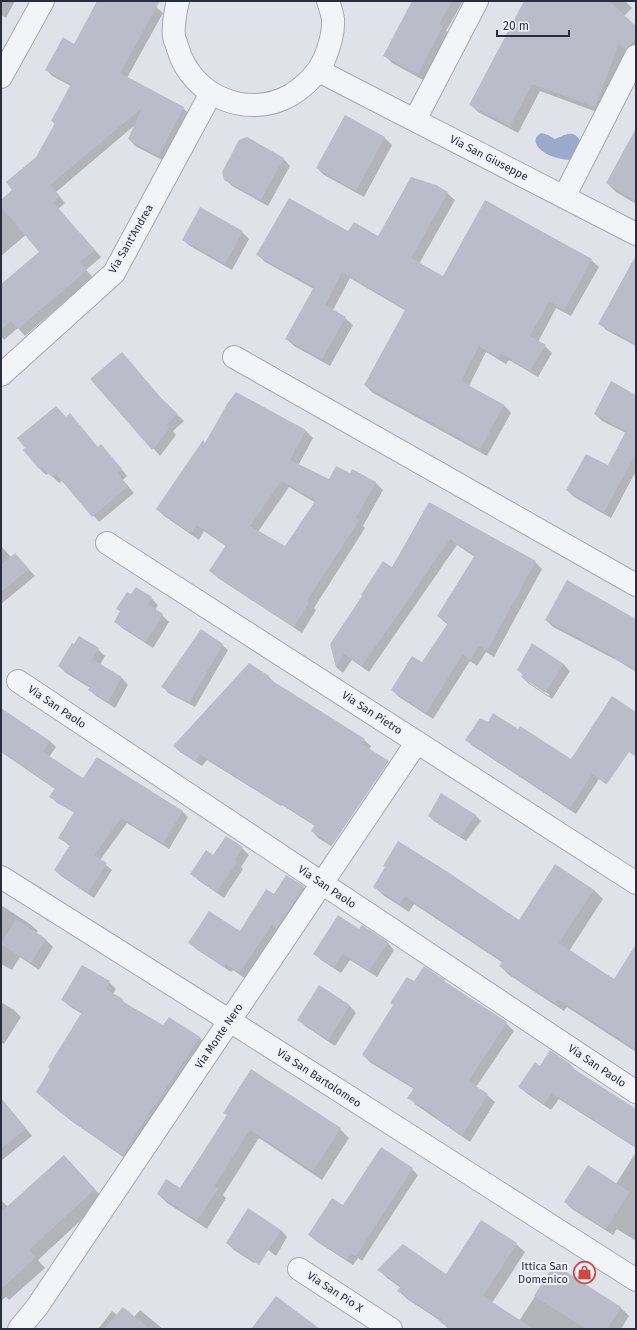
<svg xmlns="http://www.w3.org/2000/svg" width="637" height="1330" viewBox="0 0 637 1330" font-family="'Fira Sans',sans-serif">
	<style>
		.water { fill: #9ba9ca }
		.shadow { fill: #0003; fill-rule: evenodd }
		.building { fill: #babdc9; fill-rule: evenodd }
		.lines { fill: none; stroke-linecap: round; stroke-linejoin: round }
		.minor-casing { stroke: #a5a8b3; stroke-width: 24 }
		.minor { stroke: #f3f4f8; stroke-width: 22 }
		.labels { text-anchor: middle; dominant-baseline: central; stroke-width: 4; stroke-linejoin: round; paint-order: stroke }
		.street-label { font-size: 11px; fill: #292d41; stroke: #f0f2f7 }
		.poi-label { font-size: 11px; fill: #292d41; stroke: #f0f2f7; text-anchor: end }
	</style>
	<rect width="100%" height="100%" fill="#e0e2e9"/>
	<path class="water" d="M541,133l7,2 7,4c13,-5 18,-10 27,4l-10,17c-11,0 -32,-5 -36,-17 -1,-2 0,-4 0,-6z"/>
	<path class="shadow" d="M1,1h14l-9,17 -5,-3z
		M99,1h47l10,6 7,6 -36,65 56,30 6,6 -25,47 -29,-15 -6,-7 6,-14 -79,67 9,11 -16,14 -1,-1 -47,40v-55l12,-10 24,-33 18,-34 -3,-3 19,-35 -19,-10 -6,-7 29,-24z
		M413,1h50l-17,30 4,3 -25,47 -33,-18 -8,-8z
		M526,1h99l7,7 -8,8 12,11v27l-2,2 -8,-7 -24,65 -62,-23 -22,42 -40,-21 -8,-8z
		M345,117l40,21 7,7 -28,52 -40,-22 -7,-7z
		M247,138l37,21 6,7 -22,40 -36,-20 -7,-7z
		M636,156v48l-20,-12 -9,-9z
		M447,193l8,7 -36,64 25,14 147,-18 8,7 -28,49 -15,-8 -18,34 7,4 7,7 -14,24 -29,-17 -3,4 -20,-12 -17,34 35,19 7,8 -24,43 -114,-63 -8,-8 41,-74 -56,-33 -17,32 12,8 8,7 -23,41 -36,-20 -8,-8 28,-49 -49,-27 -7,-7 91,-23 30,6z
		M242,232l7,7 -17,31 -42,-24 -7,-6z
		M81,234l20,23 -15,13 7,7 -68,59 -7,-8 -14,12 -3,-4v-44z
		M636,278v68l-30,-16 -6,-7z
		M129,361l38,44 17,16 -11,10 3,4 -16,21 -69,-77z
		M237,393l69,38 7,7 -15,28 31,14 21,-6 3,-4 23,13 7,7 -20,36 2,2 -51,80 2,2 -14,23 -84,-55 -8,-7 17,-24 -23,-16 -5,9 -35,-24 -7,-7 49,-64zM289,487l27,16 -30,45 -28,-16z
		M636,396v75l-25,47 -37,-21 -7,-7 41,-23 18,-34 -24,-12 -7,-7z
		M62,413l36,35 9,4 20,24 -4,4 11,13 -35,29 -36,-42 -4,3 -10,-10 -3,2 -7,-7z
		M430,503l105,59 7,7 -48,88 -8,-5 -9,14 -7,-5 -37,58 -34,-22 -7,-7 30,-27 26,-38 -10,-9 37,-59 -18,-12 -88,127 -17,-12 -9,13 -7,-6 -5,-23 61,-75z
		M1,546l10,11 10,4 14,15 -34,28z
		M132,596l19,2 7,7 -3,5 7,5 7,7 -16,26 -31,-20 -6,-6 5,-10 -3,-3z
		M546,620h90v52l-16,-10 -67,-35z
		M222,645l6,5 -33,57 -27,-14 -5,-6z
		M75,646l23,3 7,7 -5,9 22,13 6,7 -13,23 -19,-12 -7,-7 1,-1 -24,-15 -7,-7z
		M249,664l20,13 7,7 88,56 7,6 -2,3 20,13h-2l-56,84 -13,-8 -6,-7 3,-5 -33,-21 -1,1 -74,-46 -5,6 -22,-14 -6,-6z
		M563,664l7,7 -18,28 -23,-15 -7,-7 1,-2 -5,-5zM529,681l21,14 -1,1 -20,-13z
		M1,712l49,29 6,6 -7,10 34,23 99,31 6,6 -19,32 -42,-26 -27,37 12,10 -18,28 -33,-22 -6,-6 16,-23 -12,-10 16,-24 -18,-10 -6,-6 4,-8 -54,-37z
		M636,714v14l-30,56 -7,-5 -23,35 -103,-68 -6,-6 21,-16 30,6 53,31z
		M389,762l6,6 -56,83 -6,-4z
		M475,815l6,6 -15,20 -32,-20 -5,-5z
		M226,837l16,11 7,7 -8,12 2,2 -19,29 -26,-18 -6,-7 21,-17z
		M556,866l38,24 9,9 -34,52 45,30 22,-35v106l-69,-45 -3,4 -55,-36 -9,-9 3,-3 -89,-59 -5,8 -26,-17 -9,-9 145,35z
		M286,876l17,11 7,6 -64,86 -13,-9 -2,2 -35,-23 -6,-7 50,-9 34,-38z
		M1,905l29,19 8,7 -2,2 10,7 7,7 -14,23 -19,-13 -8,13 -11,-6z
		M362,926l26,17 6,7 -17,27 -27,-17 -9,13 -20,-13 -7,-7 45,-23z
		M424,968l82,55 8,8 -38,56 11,8 8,7 -25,40 -54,-37 -7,-8 5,-8 -43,-26 -8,-8z
		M109,982l7,7 -3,5 9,6 7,7 34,20 6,-9 31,20 6,6 -77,117 -59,-41 -26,-22 38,-84 -13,-8 -6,-6z
		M320,986l30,20 6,7 -21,33 -30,-20 -6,-7z
		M1,1002l13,8 7,7 -17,27 -3,-2z
		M569,1063l6,7 61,40v38l-77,-49 -8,11 -25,-17 -6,-6 20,-20z
		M1,1099l31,37 -31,25z
		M224,1112l116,17 9,9 -27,42 -63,-42 -36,57 3,3 -19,31 -40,-26 -9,-9 22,-5 47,-74z
		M636,1152v89l-19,-12 -4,6 -41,-26 -7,-7 51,-18z
		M73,1166l31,33 -66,61 7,8 -36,32 -3,-3 -5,4v-101l7,7z
		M412,1169l6,6 -56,86 -4,-3 -5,7 -37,-24 -6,-6 34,-28z
		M281,1230l6,7 -11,19 -9,-7 -13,14 -20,-13 -7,-7z
		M516,1244l9,8 -33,51 27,18 36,-55 66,42 8,8 -8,13h-173l-6,-7 -35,-23 -8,-8 2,-3 -14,-10 -8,-8 68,5z
		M140,1310l23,19h-65l14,-18 5,4 17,2z"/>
	<path class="building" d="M97,1h63l-40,72 64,34 -26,49 -30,-17 14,-31 -92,77 10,11 -7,6 42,48 -15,12 7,8 -69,59 -7,-8 -10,9v-46l38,-32 -38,-46v-6l11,-10 -6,-8 30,-25 19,-34 -4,-2 20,-37 -26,-14 18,-33 11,7z
		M412,1h40l-13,23 4,2 -25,48 -35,-18z
		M524,1h85l27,25v12l-11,12 -6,-7 -24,64 -63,-23 -22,42 -41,-21z
		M345,115l40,22 -29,54 -40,-23z
		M636,128v73l-30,-18z
		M247,137l37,21 -23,42 -37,-20 -2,-8 17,-32z
		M411,177l25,8 12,7 -37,66 32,18 42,-76 107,59 -28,51 -15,-9 -19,35 16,9 -16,26 -29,-18 -2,5 -20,-12 -18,35 43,24 -24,44 -116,-64 41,-75 -3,-2v-1l-60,-35 -17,33 21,12 -24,42 -37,-20 29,-52 -58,-32 33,-57 59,33 6,-9 24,14z
		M200,207l43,24 -18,33 -43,-24z
		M636,255v89l-38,-20z
		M122,352l38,45 18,17 -11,10 3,4 -18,22 -62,-71z
		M611,381l25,14v59l-32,58 -38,-22 20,-36 22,11 18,-34 -32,-17z
		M236,392l70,38 -16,30 39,19 7,-13 14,7 2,-4 24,13 -20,36 3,2 -52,81 2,1 -15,25 -85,-56 17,-26 -29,-20 -6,8 -35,-24 47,-69 2,3 22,-39zM281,481l35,19 -31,46 -35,-20z
		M56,406l10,11 4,-4 28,34 3,-3 21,25 -5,4 11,13 -36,31 -36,-43 -4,3 -10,-10 -3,2 -16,-19 2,-2 -8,-10z
		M429,502l107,59 -49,90 -8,-5 -9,14 -7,-6 -37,59 -35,-23 21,-34 10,6 26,-39 -11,-7 38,-61 -25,-16 -88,127 -18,-12 -8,13 -6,-23 32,-48 -1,-1 22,-34 9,6z
		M15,553l14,16 -28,23v-27z
		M567,580l69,39v51l-22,-12 1,-1 -70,-37z
		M136,587l16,10 -4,7 15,10 -17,28 -32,-20 6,-11 -4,-2 11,-17 4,2z
		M201,629l22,15 -34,59 -28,-16z
		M79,636l20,12 -7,11 30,18 -14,25 -20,-12 2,-4 -32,-20 14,-23 2,1z
		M532,643l32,21 -19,29 -24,-16 2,-3 -6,-4z
		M249,663l20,13 -1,2 97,61 -3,5 27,17 -57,84 -21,-14 4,-6 -40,-26 -1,2 -74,-47 -5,7 -22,-15z
		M612,696l24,16v45l-7,-5 -22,32 -15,-10 -22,34 -105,-68 15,-22 8,4 5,-9 25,16 2,-3 51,33z
		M1,708l49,33 -7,11 40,26 14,-21 86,54 -20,32 -42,-25 -27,37 13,8 -19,29 -34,-22 16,-25 -12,-7 16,-26 -25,-15 6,-9 -54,-37z
		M441,793l35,22 -16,21 -32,-20z
		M226,836l17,11 -8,13 2,2 -20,30 -27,-18 16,-24 7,5z
		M398,841l50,31 71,48 36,-56 39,26 -35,53 55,36 22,-35v105l-78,-50 -3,4 -37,-24 -19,-13 4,-5 -98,-65 -5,8 -27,-17 12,-20 -2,-1z
		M286,875l18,11 -27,42 -5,-3 -33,48 -13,-9 -2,3 -36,-24 21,-32 31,20 26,-42 8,5z
		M338,915l21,14 3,-4 26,17 -19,29 -26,-17 -9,13 -21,-13z
		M16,919l30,20 -15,24 -30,-19z
		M82,965l28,16 -4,8 17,10 -1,2 41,24 6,-8 31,20 -78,118 -60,-41 -26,-22 14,-23 -2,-2 34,-55 -21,-12z
		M424,966l21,14 -1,1 63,41 -39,59 20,13 -26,41 -26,-17 1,-2 -30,-18 7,-10 -52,-33 31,-50 -3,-2 17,-26 7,4z
		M319,985l31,20 -22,35 -31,-20z
		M550,1050l19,13 -1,2 68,44v38l-84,-54 -8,11 -26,-17 17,-25 5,4z
		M251,1069l90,59 -28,43 -63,-41 -36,56 4,3 -21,31 -40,-26 9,-15 14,9 47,-73 -4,-2z
		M1,1098l25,30 -25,21z
		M381,1147l32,21 -57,88 -5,-3 -4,7 -39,-25 24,-37 11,7z
		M64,1155l31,34 -66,61 7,7 -35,32v-77z
		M588,1165l42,27 -24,37 -42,-27z
		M248,1208l33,22 -22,35 -33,-22z
		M481,1220l36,23 -34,53 51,33h-84l-10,-7 2,-2 -45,-29 4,-5 -24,-16 26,-26 43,30z
		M554,1264l67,43 -14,22h-21l-52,-33z
		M276,1296l44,33h-69z
		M123,1307l27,22h-46z"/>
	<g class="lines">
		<defs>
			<path id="minor" d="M178,1c-3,12 -5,24 -4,36 1,4 3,8 4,12 14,47 69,71 113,46 14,-9 26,-20 33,-35 5,-12 10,-27 9,-41 -1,-6 -3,-12 -5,-18
				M319,71l317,163
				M1,77l42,-76
				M415,120l62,-119
				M564,197l72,-141
				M234,357l402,228
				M1,375l113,-102 97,-180
				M107,543l529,340
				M18,681l618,411
				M1,877l229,144 406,259
				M299,1269l92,60
				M19,1329l18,-22 380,-565"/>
		</defs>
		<use href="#minor" class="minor-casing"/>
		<use href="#minor" class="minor"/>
	</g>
	<defs>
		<symbol id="shop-ring" viewBox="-11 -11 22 22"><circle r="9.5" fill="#f0f2f7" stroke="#d04744" stroke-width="1.5"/><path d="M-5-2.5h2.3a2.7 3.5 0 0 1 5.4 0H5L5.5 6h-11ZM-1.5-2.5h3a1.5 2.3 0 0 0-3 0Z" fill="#d04744"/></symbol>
	</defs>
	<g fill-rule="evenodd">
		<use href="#shop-ring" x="572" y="1260" width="25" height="25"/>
	</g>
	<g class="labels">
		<g class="street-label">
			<text transform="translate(489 158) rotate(27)">Via San Giuseppe</text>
			<text transform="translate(131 239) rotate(-60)">Via Sant'Andrea</text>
			<text transform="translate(57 707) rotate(34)">Via San Paolo</text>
			<text transform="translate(372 713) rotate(33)">Via San Pietro</text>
			<text transform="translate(327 887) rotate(34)">Via San Paolo</text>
			<text transform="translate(219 1036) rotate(-56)">Via Monte Nero</text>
			<text transform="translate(597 1066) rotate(34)">Via San Paolo</text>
			<text transform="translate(319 1078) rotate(33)">Via San Bartolomeo</text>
			<text transform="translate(335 1292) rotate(33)">Via San Pio X</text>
		</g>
		<g class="poi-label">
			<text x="568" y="1266">Ittica San<tspan x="568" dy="13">Domenico</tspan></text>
		</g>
	</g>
	<rect width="637" height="1330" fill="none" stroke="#292d41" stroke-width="4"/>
	<path d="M497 30v6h72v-6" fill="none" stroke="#292d41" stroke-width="2"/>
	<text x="503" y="30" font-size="12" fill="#292d41" stroke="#f0f2f7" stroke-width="3" paint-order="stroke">20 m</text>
</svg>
